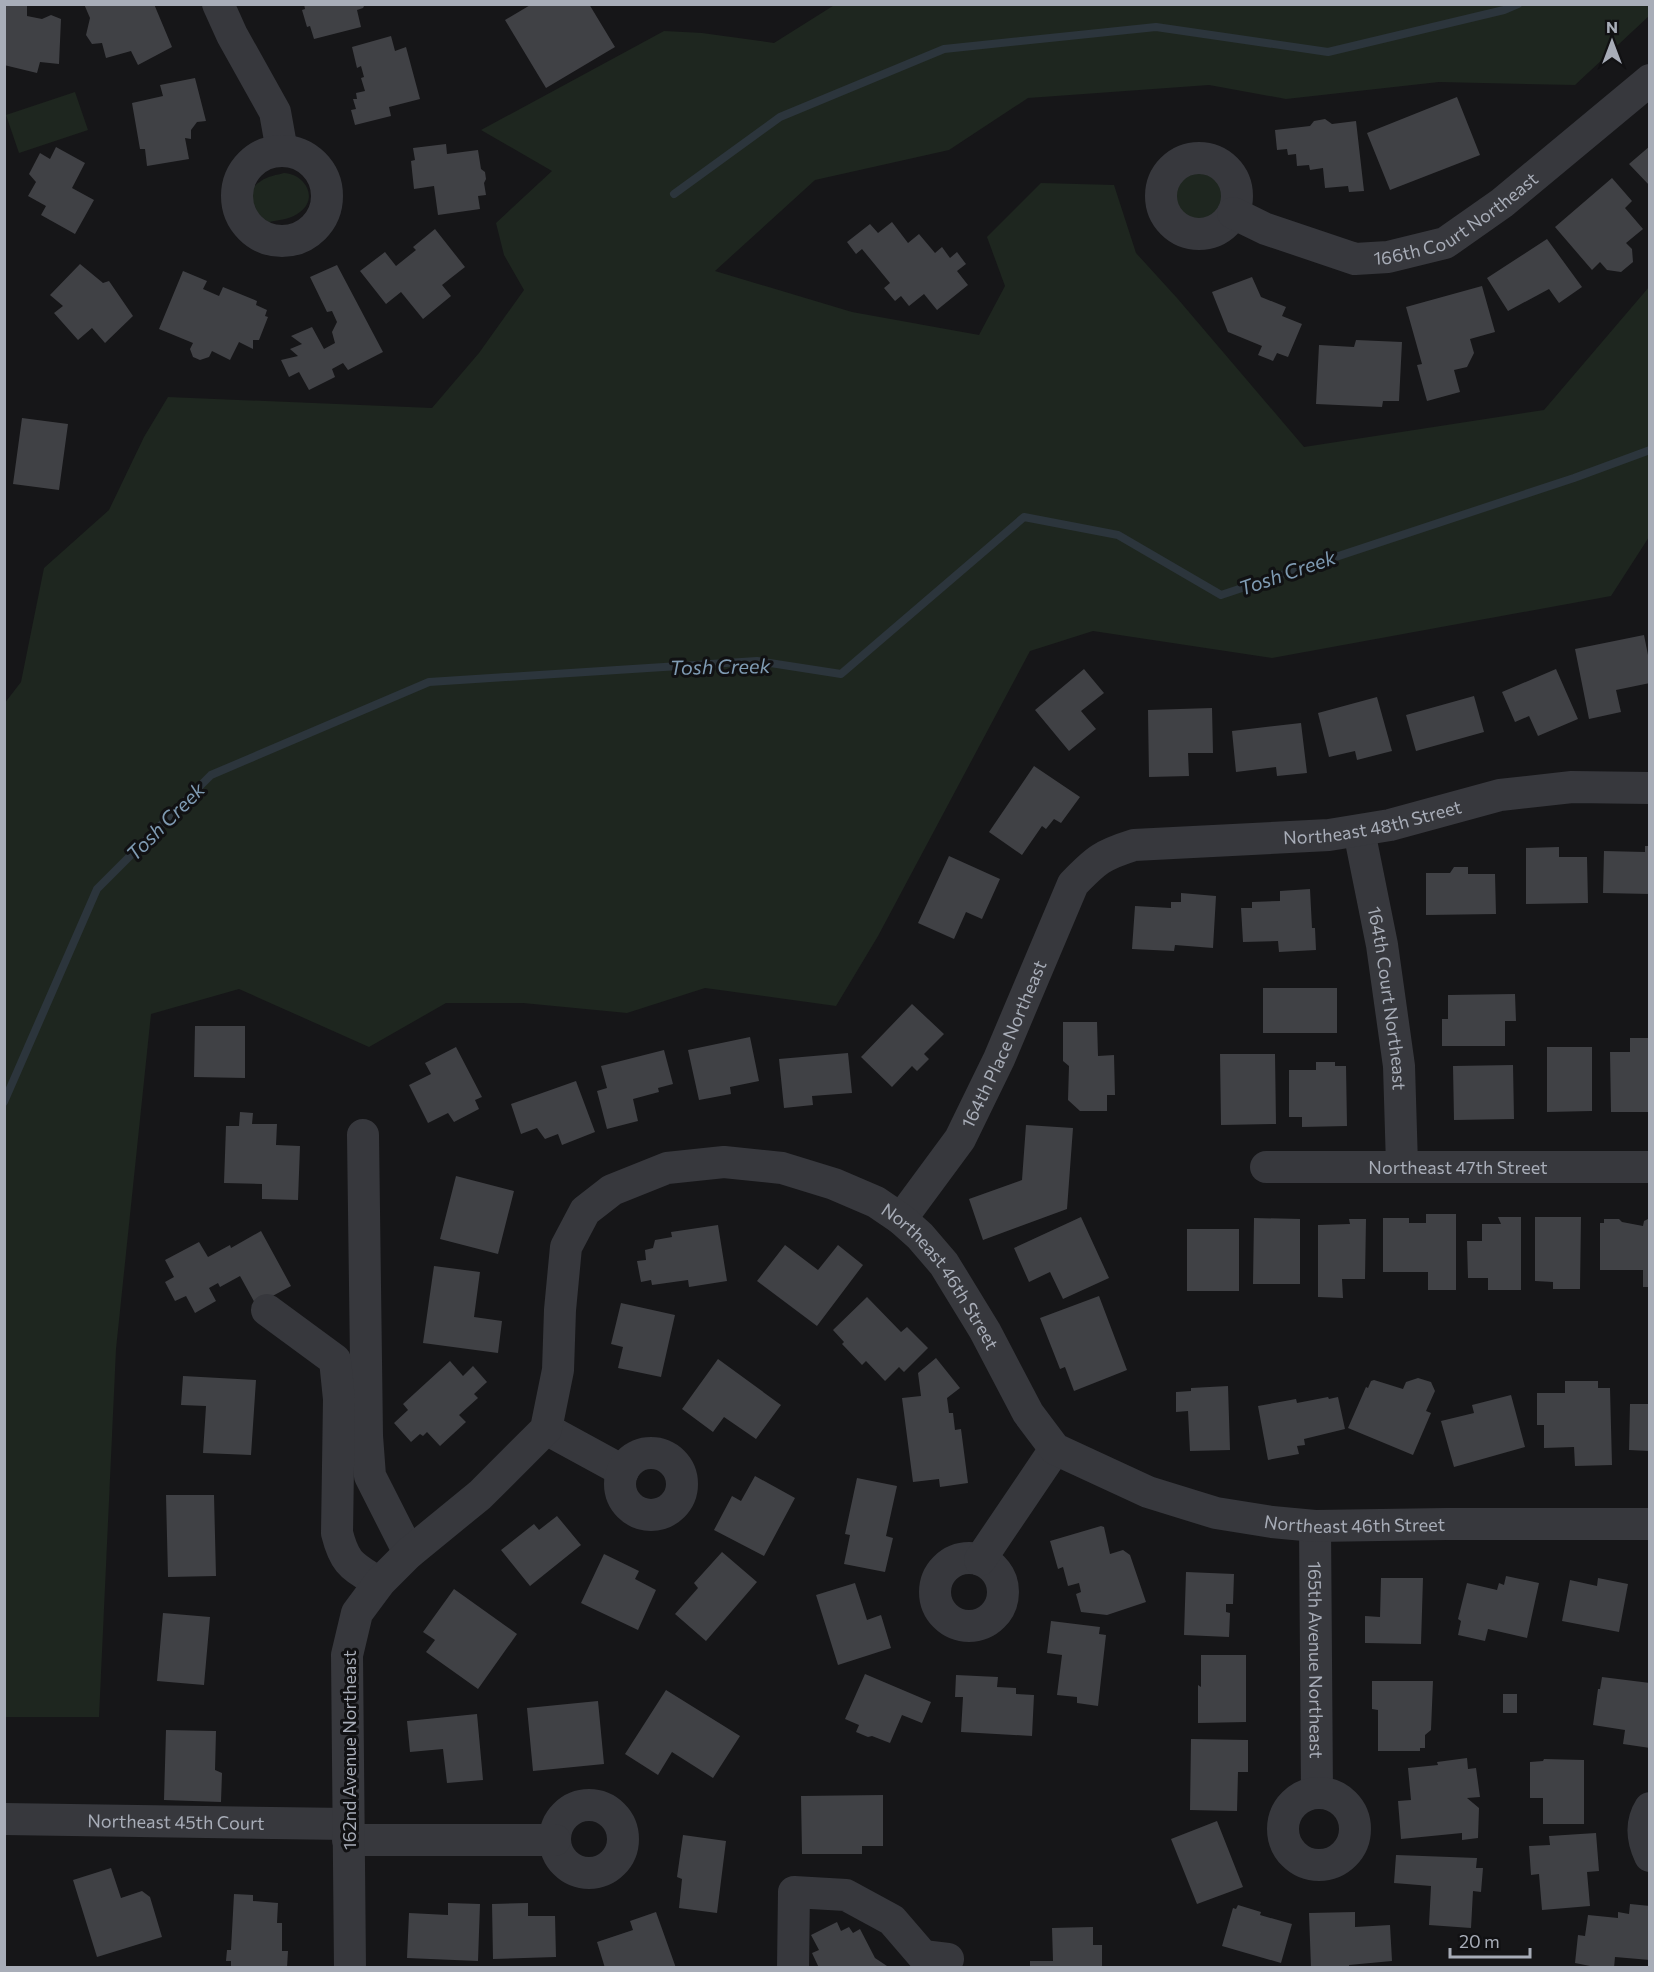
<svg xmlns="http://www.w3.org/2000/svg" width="1654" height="1972" viewBox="0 0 1654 1972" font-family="Commissioner,sans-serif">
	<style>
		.green { fill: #1e261f }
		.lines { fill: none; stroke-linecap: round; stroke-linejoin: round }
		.stream { stroke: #2c353c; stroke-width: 8 }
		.building { fill: #404145 }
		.minor { stroke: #37383d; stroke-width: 32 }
		.labels { text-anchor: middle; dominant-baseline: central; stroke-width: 6; stroke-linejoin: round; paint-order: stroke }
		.street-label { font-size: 18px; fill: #a8adb8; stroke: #111113 }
		.water-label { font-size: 20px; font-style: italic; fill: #7f9bb3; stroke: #111113 }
	</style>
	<rect width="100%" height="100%" fill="#161618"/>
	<path class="green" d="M836,4l813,1v11l-74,69 -136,-3 -153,17 -77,-14 -181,13 -79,52 -134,30 -100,91 137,41 127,23 26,-49 -18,-49 54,-54 73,2 22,68 41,45 127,149 240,-37 105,-123v250l-38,59 -339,62 -179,-27 -63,20 -152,285 -42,70 -131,-18 -78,25 -104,-10h-77l-77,44 -130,-58 -88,25 -35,335 -17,368h-94l-1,-1013 17,-22 23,-114 65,-58 35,-73 24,-40 264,11 47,-55 45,-63 -20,-35 -8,-32 56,-52 -71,-41 183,-99 38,2 72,10z
		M75,92l13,38 -69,23 -13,-38z
		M1175 195a24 24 0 1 1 48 0a24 24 0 1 1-48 0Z
		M284,173c21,1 35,25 16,39 -8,7 -21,8 -31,10 -16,-9 -28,-29 -8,-41 7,-5 16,-6 23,-8z"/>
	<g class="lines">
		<path class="stream" d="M674,194l106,-77 164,-68 212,-22 172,25 176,-42 14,-6
			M4,1102l93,-213 114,-114 218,-93 328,-21 84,13 183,-157 94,18 103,60 353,-117 76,-28"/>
	</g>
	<path class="building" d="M84,4h70l18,43 -34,18 -7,-14 -25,7 -4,-15 -10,1 -6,-9 4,-17z
		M304,4h61l-2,4 -6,2 4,17 -47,12 -4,-13 -3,1 -5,-17 3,-1z
		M532,4h57l26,43 -69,41 -41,-68z
		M4,5h23v11l15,3 9,-4 10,4 -2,45 -19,-2 -3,11 -33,-8z
		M391,36l4,15 11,-4 14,52 -31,8 2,9 -36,9 -4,-15 5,-1 -3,-10h4l-1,-6 9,-2 -4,-13 3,-1 -3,-11 -4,2 -5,-21z
		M195,78l11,43 -9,1 -6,8v9l-6,-1 4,21 -42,7 -2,-17h-5l-8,-46 31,-7 -3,-11z
		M1457,97l23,58 -90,35 -23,-57z
		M1325,119l7,5 24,-3 8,70 -15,1 -1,-6 -23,2 -2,-20 -13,2 -1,-5 -12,1 -1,-12 -8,1 -1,-6 -10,1 -2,-20 35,-4 4,-5z
		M446,144l1,10 31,-4 3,19 4,3 1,7 -2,4 2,12 -8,1 2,13 -42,6 -4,-29 -20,3 -3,-28 4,-1 -2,-12z
		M1650,146v40l-21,-22z
		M56,147l29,16 -13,25 22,12 -19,34 -34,-19 5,-9 -18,-10 8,-14 -7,-8 11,-21 10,6z
		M1612,178l20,23 -7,7 18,21 -17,14 6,6 1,13 -12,10 -14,-2 -7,-8 -8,8 -37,-43z
		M892,222l16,21 11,-9 16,19 7,-6 8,11 7,-6 9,12 -9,7 11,14 -31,25 -13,-16 -15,12 -8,-10 -6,5 -11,-13 6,-5 -28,-34 -6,5 -9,-12 23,-18 8,9z
		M435,229l30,38 -23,18 9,11 -28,23 -22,-27 -15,12 -26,-33 25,-19 11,14 20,-16 -3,-3z
		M1547,239l35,48 -23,16 -10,-14 -41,22 -21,-33z
		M80,264l23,19 6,-2 24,35 -28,27 -13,-15 -14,12 -24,-27 9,-7 -13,-11z
		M337,265l46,87 -35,18 -5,-7 -11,6 3,8 -26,13 -10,-18 -10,5 -8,-17 17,-4 -8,-7 12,-5 -11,-8 21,-9 12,22 11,-6 -3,-11 5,-10 -5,-11 -5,1 -17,-35z
		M183,271l24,10 -4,8 16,7 4,-9 34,14 -1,4 11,5 -2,6 3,1 -9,23h-6v9l-14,-7 -9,18 -18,-9 -3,6 -9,3 -7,-3 -3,-8 3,-6 -34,-14z
		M1252,277l9,20 25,10 -4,9 20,8 -14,33 -11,-4 -4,8 -15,-6 4,-9 -34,-14 -16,-40z
		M1482,286l13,46 -25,7 4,14 -7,14 -13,3 6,22 -33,9 -10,-36 5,-1 -16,-57z
		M1356,340l46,2 -3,59h-16l-1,6 -66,-3 3,-59 35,2z
		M22,418l46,6 -9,66 -46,-6z
		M1644,635l6,30v18l-34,7 5,22 -32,7 -14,-70z
		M1084,669l20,24 -23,18 15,18 -27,22 -34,-41z
		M1556,669l22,50 -40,17 -9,-20 -14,6 -13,-30z
		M1474,696l10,36 -68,19 -10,-36z
		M1377,697l15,54 -35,9 -2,-9 -26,6 -11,-44z
		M1212,708l1,45h-25l1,23 -40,1 -1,-67z
		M1301,723l6,50 -30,3 -1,-9 -40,5 -4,-41z
		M1034,766l46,31 -19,26 -7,-4 -8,10 -4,-3 -20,29 -33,-23z
		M1645,846h5v48l-47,-1 1,-42 41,1z
		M1559,847v10h28l1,46 -62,1v-56z
		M949,856l51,23 -18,40 -16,-7 -12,27 -36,-16z
		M1454,867h14v7h27l1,40 -70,1v-42h24z
		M1310,889l2,39h3l1,22 -37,2 -1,-11 -35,1 -2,-34h11v-6l28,-1v-10z
		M1181,893l35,3 -3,52 -38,-3 -1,6 -42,-2 3,-43 36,2v-6h10z
		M1263,988h74v45h-74z
		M1515,994l1,27h-11v25h-63v-27h6v-24z
		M912,1004l32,30 -20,20 5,5 -12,12 -5,-5 -20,21 -31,-30z
		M1063,1022h34l1,34 16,-1 1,40h-8v16h-27l-12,-11 1,-34 -6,-5z
		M195,1026h50v52l-51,-1z
		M750,1037l9,44 -29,6 1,7 -32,6 -11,-50z
		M1630,1038h20v74h-39l-1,-60h20z
		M456,1047l26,50 -7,3 4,9 -25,13 -6,-9 -20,10 -19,-38 22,-11 -6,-11z
		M1547,1047h45v64l-45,1z
		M664,1050l9,34 -15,4 1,4 -26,7 5,22 -31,8 -10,-38 10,-3 -6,-22z
		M848,1053l4,40 -40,3 1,9 -29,3 -5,-49z
		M1220,1054h55l1,70 -55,1z
		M1316,1062h19v4h11l1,60 -45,1v-10h-13v-47h27z
		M1513,1065l1,54 -60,1 -1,-54z
		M576,1081l19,51 -33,13 -4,-11 -13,5 -8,-11 -16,6 -10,-30z
		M240,1112l13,1 -1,11h25l-1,21 24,1 -2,54 -36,-1v-15l-38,-1 2,-57h13z
		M1026,1125l47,3 -6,81 -84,31 -14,-41 53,-19z
		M456,1176l58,15 -16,63 -58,-15z
		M1426,1214h30v76h-28v-18h-45v-54h26v5h17z
		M1081,1217l28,61 -46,21 -13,-27 -21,10 -15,-34z
		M1498,1217h23v73h-33v-12h-20l-1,-37h15v-17h19z
		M1535,1217h46l-1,72h-27v-7l-18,-1z
		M1254,1218l46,1v65h-47z
		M1650,1218v69h-7v-17h-43v-47h4v-4h15l3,3 21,4 1,-5z
		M1349,1219h17l-1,60h-23l1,19 -25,-1v-72l32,-1z
		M718,1225l9,56 -38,6 -1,-7 -36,5 -1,-5 -10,2 -4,-21 9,-1 -1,-10 8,-2 2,-8 17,-3 -1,-5z
		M1187,1229h52v62h-52z
		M261,1231l30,55 -35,19 -16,-29 -20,11 -2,-4 -9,5 7,13 -21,12 -9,-17 -11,5 -10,-19 9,-5 -9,-17 34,-18 9,15 22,-12 1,3z
		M785,1245l33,25 20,-25 25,20 -46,61 -60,-45z
		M434,1266l46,6 -6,45 28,4 -4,32 -75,-10z
		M1099,1296l28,74 -53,21 -9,-24 -5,2 -20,-51z
		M867,1297l34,35 6,-5 21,21 -24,24 -5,-5 -14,14 -19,-20 -4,4 -20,-21 2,-2 -11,-12z
		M621,1303l54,12 -14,62 -43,-9 5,-21 -12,-3z
		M936,1358l24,30 -13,10 2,15h4l2,17 6,-1 7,54 -28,4 -1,-8 -26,3 -11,-84 19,-2 -3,-23z
		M718,1359l63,46 -25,34 -32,-22 -11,15 -31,-23z
		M450,1361l13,15 10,-10 14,16 -13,12 4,4 -19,17 7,7 -26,24 -13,-14 -4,4 -3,-2 -9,8 -17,-19 14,-13 -5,-6z
		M183,1376l73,4 -5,75 -48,-2 3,-47 -25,-1z
		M1418,1378l13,4 4,9 -9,20 5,2 -18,42 -65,-27 18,-41 2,1 3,-7 3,-1 29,9 3,-7z
		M1565,1381h33v7h12l2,77 -37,1 -1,-19 -30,1v-23h-7v-32h28z
		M1228,1386l2,64 -40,1 -2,-40 -12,1v-20l15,-1v-3z
		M1511,1395l14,52 -71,20 -13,-46 33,-8 -2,-8z
		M1328,1397l1,2 9,-2 7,32 -41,10 1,6 -8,1 2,8 -31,6 -10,-54 38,-7 1,4z
		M1630,1404h20v47l-21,-1z
		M755,1476l40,22 -31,58 -50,-26 18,-34 9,5z
		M857,1478l40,8 -11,50 7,2 -8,34 -41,-8 6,-29 -5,-1z
		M166,1495h48l2,81 -48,1z
		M557,1516l24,29 -51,41 -29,-36 33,-26 5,6z
		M1101,1526l3,1 6,27 13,-4 7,5 16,47 -39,13 -26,-3 -5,-18 5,-2 -2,-9 -11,3 -5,-19 -5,2 -8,-28z
		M722,1552l35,30 -51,59 -31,-27 23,-26 -4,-5z
		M604,1554l35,17 -4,8 21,11 -18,40 -57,-27z
		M1186,1572l48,2 -1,30h-7v8l4,1 -1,24 -45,-2z
		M1506,1576l33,7 -12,55 -39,-9 -3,12 -27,-6 3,-14 -3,-2 9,-36 30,7 2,-7 5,2z
		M1381,1578h42l-2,66 -56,-1v-27l15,1z
		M1598,1578l30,6 -9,48 -57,-11 8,-41 27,6z
		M855,1583l12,37 14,-5 10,33 -53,17 -22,-70z
		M454,1589l63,45 -39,55 -52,-37 9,-12 -12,-8z
		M163,1613l47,4 -6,68 -47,-4z
		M1051,1621l49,6 -1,7 7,1 -8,71 -21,-3v-6l-20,-2 5,-40 -15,-2z
		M1201,1655h45v67l-48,1v-38l3,2z
		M865,1674l66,28 -9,21 -20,-8 -12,28 -18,-7 -4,1 -12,-5 3,-7 -14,-6z
		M956,1675l42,2 -1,10 19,1v6l18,1 -2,41 -71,-4 2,-35h-8z
		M1602,1677l48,6v65l-27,-4 2,-14 -32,-5 5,-36h2z
		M1372,1681h61l-2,49 -6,5v13h-5v3h-42v-41l-6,-1z
		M666,1690l74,46 -27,42 -41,-26 -14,23 -33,-21z
		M1503,1694h14v19h-14z
		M598,1701l6,63 -71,7 -6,-63z
		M477,1714l6,66 -36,3 -4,-34 -33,3 -3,-31z
		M166,1730l50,1 -1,39 7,3 -1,29 -57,-2z
		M1191,1739l57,1v32h-10l-1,39 -47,-1z
		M1467,1758l1,11 8,-1 4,29 -13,1 12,10 -1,30 -16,2v-7l-61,6 -3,-38 13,-1 -3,-32 30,-3 -1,-3z
		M1544,1759l40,1v64h-41v-26h-13v-36l13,-1z
		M883,1795v51h-21v8h-60l-1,-58z
		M1217,1821l26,66 -46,17 -26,-65z
		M1596,1833l3,38 -12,1 3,34 -48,4 -3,-36 -8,1 -2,-29 21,-1 -1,-9z
		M683,1835l43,6 -9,72 -38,-5 3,-29 -5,-2z
		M1396,1855l81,3 -1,10h7l-2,24 -8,-1 -2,37 -42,-3 2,-39 -37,-3z
		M111,1868l10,30 21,-7 8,6 12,40 -65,20 -24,-77z
		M234,1894l19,1v6l25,2 -1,20h5v28h6l-1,17h-56v-7h-5l1,-11h4z
		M448,1903l32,1 -2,57 -71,-3 2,-45 39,2z
		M528,1903v13h27l1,41 -63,2 -1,-55z
		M1630,1904l20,2v54l-35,-3 -1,11h-14l-25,-5 3,-28 7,1 3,-21 30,3v-6l11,2z
		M1238,1905l23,7 -1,3 32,9 -11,39 -59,-17 11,-38 3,1z
		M656,1912l20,56h-71l-8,-26 36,-12 -3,-9z
		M1355,1912v15l35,-2 2,36 -43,4v2l-38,1 -2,-55z
		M837,1922l4,9 8,-4 4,6 7,-4 15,29 15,10h-71l-7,-15 7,-3 -8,-15z
		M1093,1927v18h9v23h-72v-7h23l-1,-33z"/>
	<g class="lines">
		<g class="minor">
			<path d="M218,4l14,31 43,77 7,39"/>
			<circle cx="282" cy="196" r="45"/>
			<circle cx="1199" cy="196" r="38"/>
			<path id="s1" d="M1233,213l33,16 89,30 33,-2 57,-14 57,-40 148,-123"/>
			<path id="s2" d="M1359,831l23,114 17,121 3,99"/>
			<path d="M363,1135l4,301 3,40 39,77"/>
			<path id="s3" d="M1266,1167h384"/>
			<path id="s4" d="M901,1219l59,-80 39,-80 74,-175c23,-24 29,-29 61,-39l195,-10 61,-10 110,-30 72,-8 78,1"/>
			<path d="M267,1310l68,50 4,39 -2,134c8,32 16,33 42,50"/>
			<path d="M546,1429l77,42"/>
			<circle cx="651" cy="1484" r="31"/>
			<path id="s5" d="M1315,1526l2,267"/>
			<circle cx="969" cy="1592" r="34"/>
			<path d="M980,1560l75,-111"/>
			<circle cx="1319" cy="1829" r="36"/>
			<circle cx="589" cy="1839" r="34"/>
			<path d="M1650,1808c-10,16 -8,31 0,48"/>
			<path id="s6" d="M4,1819l344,5"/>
			<path d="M348,1840h207"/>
			<path id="s7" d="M350,1968l-3,-313 10,-42 23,-31 29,-29 71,-58 66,-66 12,-59 2,-60 6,-63 19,-36 27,-21 55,-22 57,-6 58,6 52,16 42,18 25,17 19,17 24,28 41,67 43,82 27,36 93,43 68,21 56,9 43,4 131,-2h204"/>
			<path d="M793,1968l1,-76 52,3 46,25 31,36 25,3"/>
		</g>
	</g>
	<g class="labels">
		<g class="street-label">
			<text stroke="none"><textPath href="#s1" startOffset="242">166th Court Northeast</textPath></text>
			<text stroke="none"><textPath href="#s4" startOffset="692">Northeast 48th Street</textPath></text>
			<text stroke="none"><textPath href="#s2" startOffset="170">164th Court Northeast</textPath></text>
			<text stroke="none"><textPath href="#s4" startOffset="204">164th Place Northeast</textPath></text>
			<text stroke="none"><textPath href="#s3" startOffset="192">Northeast 47th Street</textPath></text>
			<text stroke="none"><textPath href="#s7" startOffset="1254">Northeast 46th Street</textPath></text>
			<text stroke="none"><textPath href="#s7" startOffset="1776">Northeast 46th Street</textPath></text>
			<text stroke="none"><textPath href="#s5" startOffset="134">165th Avenue Northeast</textPath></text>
			<text transform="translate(349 1750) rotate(-90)">162nd Avenue Northeast</text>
			<text stroke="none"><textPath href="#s6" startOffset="172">Northeast 45th Court</textPath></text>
		</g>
		<g class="water-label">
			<text transform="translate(1287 572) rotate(-19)">Tosh Creek</text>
			<text transform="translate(720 666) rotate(-1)">Tosh Creek</text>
			<text transform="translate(165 821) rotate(-45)">Tosh Creek</text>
		</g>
	</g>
	<rect width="1654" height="1972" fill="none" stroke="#a8adb8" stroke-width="12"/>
	<g transform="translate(1612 42)" stroke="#111113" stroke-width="4.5" paint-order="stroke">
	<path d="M0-4.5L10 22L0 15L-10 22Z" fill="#a8adb8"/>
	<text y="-9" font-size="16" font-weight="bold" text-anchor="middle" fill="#a8adb8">N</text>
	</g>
	<path d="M1450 1948v9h80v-9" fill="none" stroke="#a8adb8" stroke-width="3"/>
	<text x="1459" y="1948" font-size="18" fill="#a8adb8" stroke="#111113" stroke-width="4.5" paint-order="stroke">20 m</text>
</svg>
